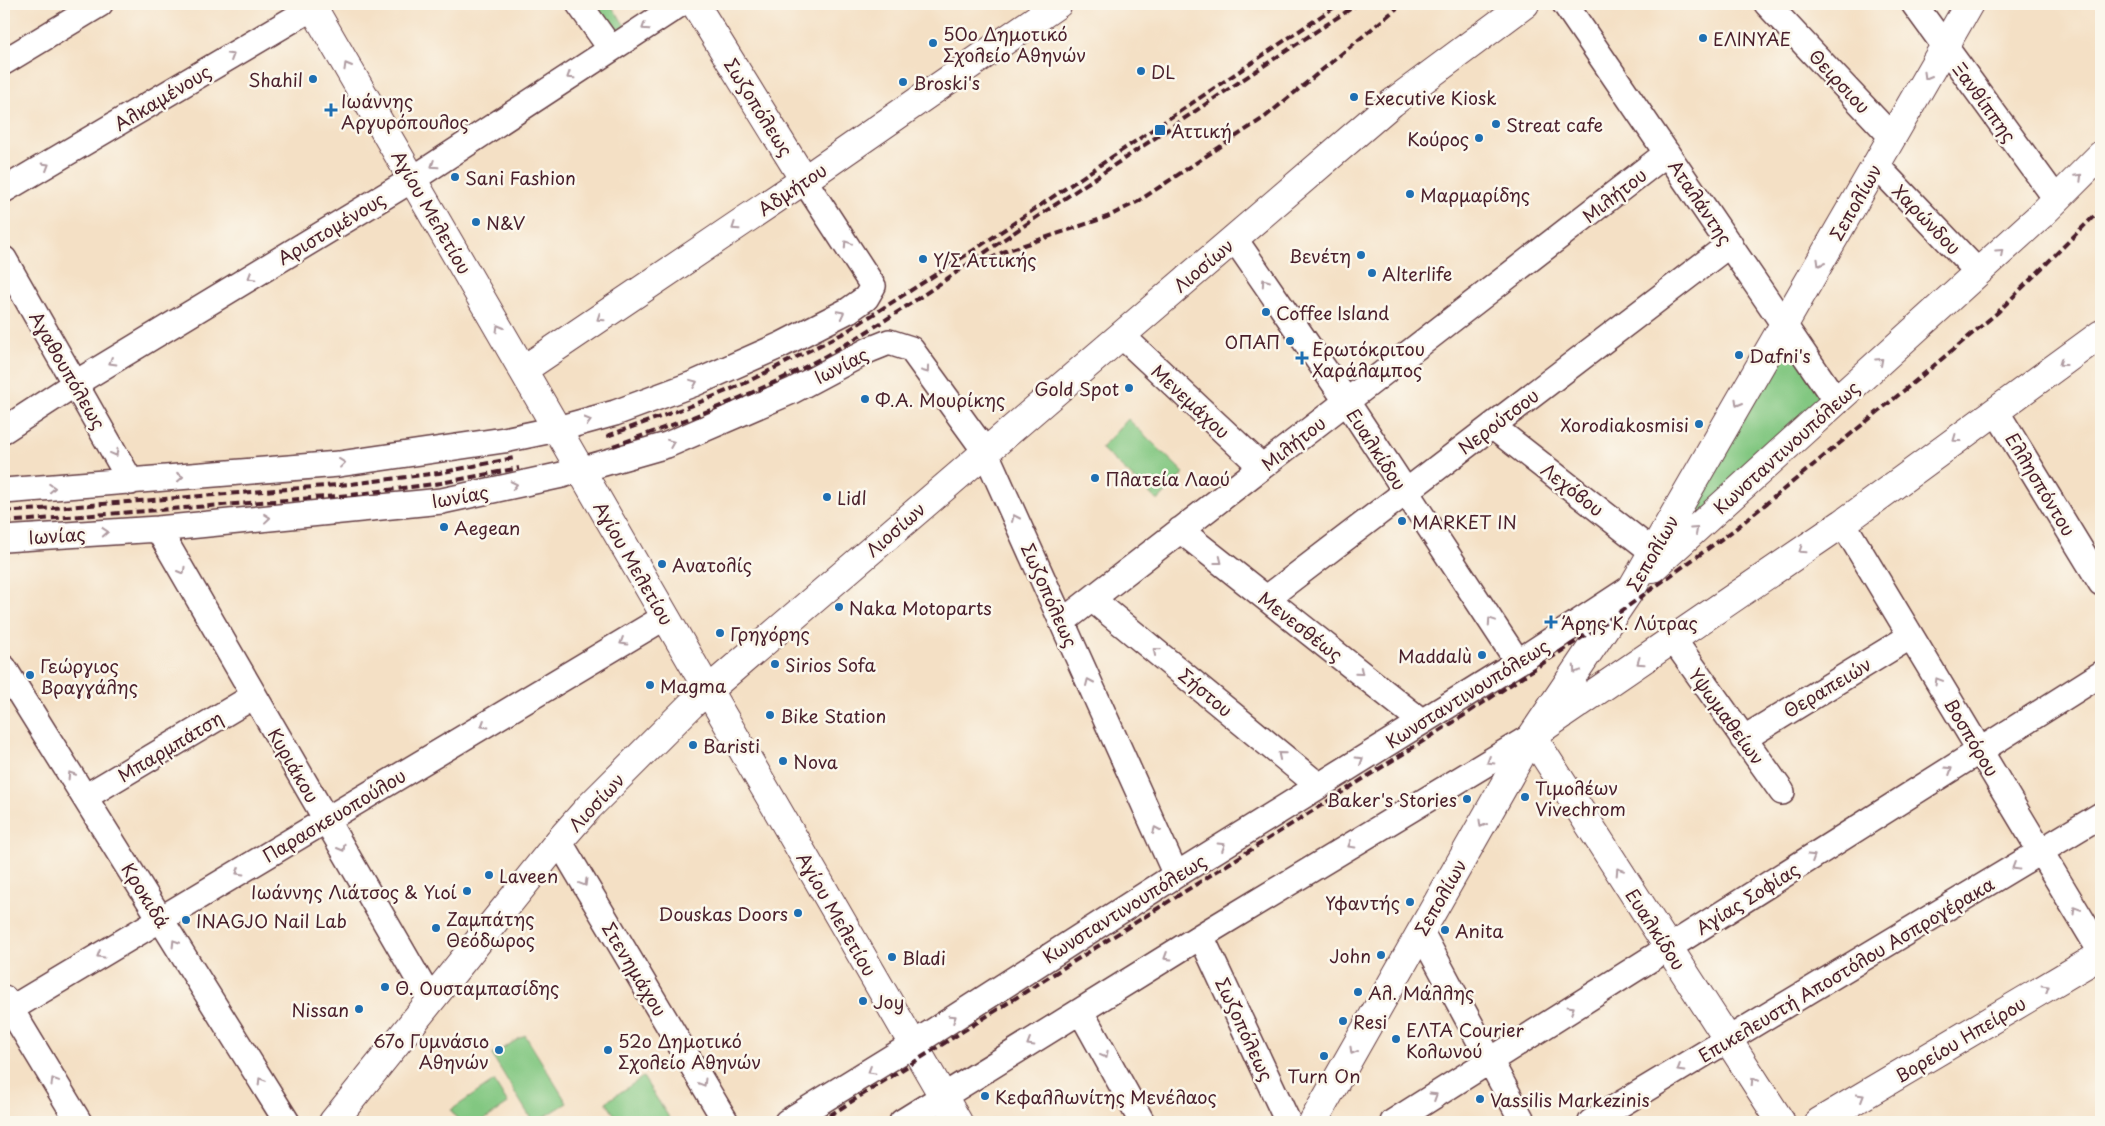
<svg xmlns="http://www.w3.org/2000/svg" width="2105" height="1126" viewBox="0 0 2105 1126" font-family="'Playpen Sans',sans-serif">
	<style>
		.green { fill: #82c781; stroke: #667356 }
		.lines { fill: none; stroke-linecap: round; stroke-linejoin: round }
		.street-casing { stroke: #643c42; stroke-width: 28 }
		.secondary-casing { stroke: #643c42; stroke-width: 30 }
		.street { stroke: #fff; stroke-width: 25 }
		.secondary { stroke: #fff; stroke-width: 28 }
		.rail { stroke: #4a1f2b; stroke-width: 4; stroke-dasharray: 8 4; stroke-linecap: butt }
		.oneway { stroke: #ae9aa0 }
		.poi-dot { fill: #1f6fb2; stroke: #fbf7ec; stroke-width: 2 }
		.labels { text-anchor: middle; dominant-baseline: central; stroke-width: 5; stroke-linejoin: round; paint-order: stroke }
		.poi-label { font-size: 18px; fill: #4a1f2b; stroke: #fbf7ec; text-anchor: start }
		.street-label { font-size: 18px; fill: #4a1f2b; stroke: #fbf7ec }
	</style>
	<rect width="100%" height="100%" fill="#fbf7ec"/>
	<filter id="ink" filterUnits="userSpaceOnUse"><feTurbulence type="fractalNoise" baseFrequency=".02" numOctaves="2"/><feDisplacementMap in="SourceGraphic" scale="10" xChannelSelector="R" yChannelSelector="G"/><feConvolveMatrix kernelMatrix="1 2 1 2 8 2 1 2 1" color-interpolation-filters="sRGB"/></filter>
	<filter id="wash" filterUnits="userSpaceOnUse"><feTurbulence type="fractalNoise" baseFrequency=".0096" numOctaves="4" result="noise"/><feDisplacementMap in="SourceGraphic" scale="20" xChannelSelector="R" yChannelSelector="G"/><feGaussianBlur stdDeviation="1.12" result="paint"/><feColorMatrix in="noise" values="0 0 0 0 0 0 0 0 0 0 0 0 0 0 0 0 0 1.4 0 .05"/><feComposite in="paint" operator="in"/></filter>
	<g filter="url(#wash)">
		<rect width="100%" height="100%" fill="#f4e0c5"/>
		<path class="green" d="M584,4h26l18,26 -18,13z
			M1788,339l40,59 -132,121 2,-18z
			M1128,419l56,54 -26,28 -57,-53z
			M525,1035l42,68 -31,19h-3l-41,-67z
			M643,1077l29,45h-53l-13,-20z
			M494,1081l14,23 -27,18h-22l-8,-12z"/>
	</g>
	<g filter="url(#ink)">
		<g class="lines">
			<defs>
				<path id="street" d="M579,4l32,45
					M1565,4l271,397
					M1767,4l125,133
					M1914,4l143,196
					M4,62l96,-58
					M1876,165l102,107
					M4,190l315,-186
					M1234,238l113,164 171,260
					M4,259l127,223
					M1121,335l141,132
					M1996,411l105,172
					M1492,426l161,126
					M4,430l72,-47 337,-204 267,-175
					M4,491l335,-27 165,-24 53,-11 58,-16 78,-29 88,-39 68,-35 17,-12 7,-12 -69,-106
					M1843,523l258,429
					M158,529l273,472
					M1180,530l241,191
					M4,539l154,-10 284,-28 120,-26 105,-30 125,-54 77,-41 20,-8 22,7 74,102 191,424
					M1267,598l463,-354
					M1092,599l227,187
					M1062,622l605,-469
					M1673,639l109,153
					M4,668l283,454
					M1743,739l168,-103
					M85,797l169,-101
					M559,841l167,281
					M1421,932l102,190
					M1201,936l87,186
					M4,998l75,124
					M1081,1012l61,110
					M4,1013l661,-396
					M787,1122l125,-77 264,-170 342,-213 114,-75
					M902,1122l299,-186 331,-200
					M1393,1122l708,-448
					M1591,1122l510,-307"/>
				<path id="secondary" d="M311,4l647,1118
					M695,4l109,176
					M523,370l281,-190 254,-176
					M1653,568l387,-352 61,-61
					M1543,728l300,-205 258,-189
					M1532,736l249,386
					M333,1122l226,-281 30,-34 102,-102 701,-602 133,-99
					M1313,1122l219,-386 101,-150 336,-582
					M1819,1122l282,-167"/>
			</defs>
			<use href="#street" class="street-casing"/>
			<use href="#secondary" class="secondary-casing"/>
			<use href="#street" class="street"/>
			<use href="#secondary" class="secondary"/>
			<path class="rail" d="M979,265l24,-13 104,-35 30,-15 128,-85 137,-113
				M607,436l86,-31 50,-21 101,-51 130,-83 365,-246
				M613,446c63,-22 126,-45 186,-76 83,-42 157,-99 235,-151 107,-72 215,-144 324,-215
				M4,512l346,-28 89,-11 75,-15
				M4,522l347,-27 90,-12 78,-15
				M819,1122l644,-406 150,-99 121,-87 173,-142 90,-75 104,-104"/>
		</g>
		<defs><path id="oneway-chevron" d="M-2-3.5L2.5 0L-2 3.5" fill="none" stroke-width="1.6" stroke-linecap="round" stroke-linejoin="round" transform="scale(1.25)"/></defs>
		<g class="oneway">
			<use href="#oneway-chevron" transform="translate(645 27) rotate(147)"/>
			<use href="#oneway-chevron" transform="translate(231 56) rotate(-31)"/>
			<use href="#oneway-chevron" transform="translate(347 66) rotate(-120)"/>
			<use href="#oneway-chevron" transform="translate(570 76) rotate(147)"/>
			<use href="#oneway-chevron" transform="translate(1927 76) rotate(120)"/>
			<use href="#oneway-chevron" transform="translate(434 165) rotate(147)"/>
			<use href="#oneway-chevron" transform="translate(46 166) rotate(-31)"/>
			<use href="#oneway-chevron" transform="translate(2079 177) rotate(-45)"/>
			<use href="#oneway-chevron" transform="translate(735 227) rotate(146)"/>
			<use href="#oneway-chevron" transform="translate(847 244) rotate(-124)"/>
			<use href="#oneway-chevron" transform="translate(2000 252) rotate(-42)"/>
			<use href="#oneway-chevron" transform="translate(1820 263) rotate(120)"/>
			<use href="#oneway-chevron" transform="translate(251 277) rotate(149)"/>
			<use href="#oneway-chevron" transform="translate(1265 282) rotate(-125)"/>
			<use href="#oneway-chevron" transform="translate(841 314) rotate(-27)"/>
			<use href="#oneway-chevron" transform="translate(600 318) rotate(146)"/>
			<use href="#oneway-chevron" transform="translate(499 328) rotate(-120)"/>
			<use href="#oneway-chevron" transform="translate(1880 361) rotate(-42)"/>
			<use href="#oneway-chevron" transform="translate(112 362) rotate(149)"/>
			<use href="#oneway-chevron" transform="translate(2062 363) rotate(144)"/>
			<use href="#oneway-chevron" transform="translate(926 370) rotate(54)"/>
			<use href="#oneway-chevron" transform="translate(694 383) rotate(-22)"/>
			<use href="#oneway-chevron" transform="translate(1738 403) rotate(120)"/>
			<use href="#oneway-chevron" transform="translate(588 421) rotate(-16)"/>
			<use href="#oneway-chevron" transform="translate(1956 439) rotate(144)"/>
			<use href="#oneway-chevron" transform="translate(671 443) rotate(-22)"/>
			<use href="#oneway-chevron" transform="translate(115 453) rotate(61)"/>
			<use href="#oneway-chevron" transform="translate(342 463) rotate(-7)"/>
			<use href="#oneway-chevron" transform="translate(180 477) rotate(-5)"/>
			<use href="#oneway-chevron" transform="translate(514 485) rotate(-12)"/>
			<use href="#oneway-chevron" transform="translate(52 488) rotate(-4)"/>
			<use href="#oneway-chevron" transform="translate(267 518) rotate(-6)"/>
			<use href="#oneway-chevron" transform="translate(1015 518) rotate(-114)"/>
			<use href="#oneway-chevron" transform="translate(1695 530) rotate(-42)"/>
			<use href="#oneway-chevron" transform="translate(105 532) rotate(-4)"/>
			<use href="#oneway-chevron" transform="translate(1802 550) rotate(146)"/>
			<use href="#oneway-chevron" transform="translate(1219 561) rotate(38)"/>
			<use href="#oneway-chevron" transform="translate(182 571) rotate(60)"/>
			<use href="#oneway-chevron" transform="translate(1491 621) rotate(-124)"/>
			<use href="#oneway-chevron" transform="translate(623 642) rotate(149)"/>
			<use href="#oneway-chevron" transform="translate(1156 651) rotate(-140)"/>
			<use href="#oneway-chevron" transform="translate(1640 662) rotate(145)"/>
			<use href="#oneway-chevron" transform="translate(1576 670) rotate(124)"/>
			<use href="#oneway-chevron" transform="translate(1360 672) rotate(39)"/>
			<use href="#oneway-chevron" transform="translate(1938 681) rotate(-121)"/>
			<use href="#oneway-chevron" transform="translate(1089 682) rotate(-114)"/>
			<use href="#oneway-chevron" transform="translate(484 725) rotate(149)"/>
			<use href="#oneway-chevron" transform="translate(1281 755) rotate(-140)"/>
			<use href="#oneway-chevron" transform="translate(1360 760) rotate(-32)"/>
			<use href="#oneway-chevron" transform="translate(1490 761) rotate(149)"/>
			<use href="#oneway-chevron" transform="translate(1949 770) rotate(-32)"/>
			<use href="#oneway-chevron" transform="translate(71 775) rotate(-122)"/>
			<use href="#oneway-chevron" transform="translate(1482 824) rotate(120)"/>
			<use href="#oneway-chevron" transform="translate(1156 830) rotate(-114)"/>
			<use href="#oneway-chevron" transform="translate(1351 845) rotate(149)"/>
			<use href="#oneway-chevron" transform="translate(1222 846) rotate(-32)"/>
			<use href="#oneway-chevron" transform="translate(342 848) rotate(60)"/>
			<use href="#oneway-chevron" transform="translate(1812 857) rotate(-32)"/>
			<use href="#oneway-chevron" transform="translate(2015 867) rotate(149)"/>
			<use href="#oneway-chevron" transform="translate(1619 871) rotate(-123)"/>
			<use href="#oneway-chevron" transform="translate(239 872) rotate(149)"/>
			<use href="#oneway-chevron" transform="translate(584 883) rotate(59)"/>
			<use href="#oneway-chevron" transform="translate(2076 910) rotate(-121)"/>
			<use href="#oneway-chevron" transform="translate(175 943) rotate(-122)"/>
			<use href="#oneway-chevron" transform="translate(100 955) rotate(149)"/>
			<use href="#oneway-chevron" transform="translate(1167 957) rotate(148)"/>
			<use href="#oneway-chevron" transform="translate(2046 988) rotate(-31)"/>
			<use href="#oneway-chevron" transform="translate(1571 1009) rotate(-32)"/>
			<use href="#oneway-chevron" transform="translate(953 1018) rotate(-33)"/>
			<use href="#oneway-chevron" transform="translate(1030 1043) rotate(149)"/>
			<use href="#oneway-chevron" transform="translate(1353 1051) rotate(120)"/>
			<use href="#oneway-chevron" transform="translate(1105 1055) rotate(61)"/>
			<use href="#oneway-chevron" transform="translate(1680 1069) rotate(149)"/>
			<use href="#oneway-chevron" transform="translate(871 1071) rotate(149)"/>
			<use href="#oneway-chevron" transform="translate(54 1081) rotate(-121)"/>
			<use href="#oneway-chevron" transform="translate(261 1081) rotate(-122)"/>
			<use href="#oneway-chevron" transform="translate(1754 1081) rotate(-123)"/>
			<use href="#oneway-chevron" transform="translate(703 1083) rotate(59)"/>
			<use href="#oneway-chevron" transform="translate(1434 1096) rotate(-32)"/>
			<use href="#oneway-chevron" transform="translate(1861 1097) rotate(-31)"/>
		</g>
	</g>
	<g class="poi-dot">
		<circle cx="1703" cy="38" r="5"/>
		<circle cx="933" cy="43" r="5"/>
		<circle cx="1141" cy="71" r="5"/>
		<circle cx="313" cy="79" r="5"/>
		<circle cx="903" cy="82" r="5"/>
		<circle cx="1354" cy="97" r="5"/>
		<path d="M328.5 102.5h5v5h5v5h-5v5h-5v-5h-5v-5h5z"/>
		<circle cx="1496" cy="124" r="5"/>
		<rect x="1154" y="124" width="12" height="12" rx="2.5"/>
		<circle cx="1479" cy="138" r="5"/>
		<circle cx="455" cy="177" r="5"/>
		<circle cx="1410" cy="194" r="5"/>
		<circle cx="476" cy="222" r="5"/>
		<circle cx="1361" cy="255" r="5"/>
		<circle cx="923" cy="259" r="5"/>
		<circle cx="1372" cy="273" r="5"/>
		<circle cx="1266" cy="312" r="5"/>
		<circle cx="1290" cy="341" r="5"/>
		<circle cx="1739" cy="355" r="5"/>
		<path d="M1299.5 350.5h5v5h5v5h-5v5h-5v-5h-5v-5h5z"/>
		<circle cx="1129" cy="388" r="5"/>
		<circle cx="865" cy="399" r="5"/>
		<circle cx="1699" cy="424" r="5"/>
		<circle cx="1095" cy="478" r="5"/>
		<circle cx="827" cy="497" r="5"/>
		<circle cx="1402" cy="521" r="5"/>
		<circle cx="444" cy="527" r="5"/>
		<circle cx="662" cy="564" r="5"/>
		<circle cx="839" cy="607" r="5"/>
		<path d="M1548.5 614.5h5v5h5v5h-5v5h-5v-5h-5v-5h5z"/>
		<circle cx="720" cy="633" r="5"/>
		<circle cx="1482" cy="655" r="5"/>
		<circle cx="775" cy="664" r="5"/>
		<circle cx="30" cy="675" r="5"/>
		<circle cx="650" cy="685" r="5"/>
		<circle cx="770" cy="715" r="5"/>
		<circle cx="693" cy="745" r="5"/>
		<circle cx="783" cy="761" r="5"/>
		<circle cx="1525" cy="797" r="5"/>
		<circle cx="1467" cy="799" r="5"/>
		<circle cx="489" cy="875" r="5"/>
		<circle cx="467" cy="891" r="5"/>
		<circle cx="1410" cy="902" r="5"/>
		<circle cx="798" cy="913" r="5"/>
		<circle cx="186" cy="920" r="5"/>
		<circle cx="436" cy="928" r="5"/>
		<circle cx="1445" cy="930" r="5"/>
		<circle cx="1381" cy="955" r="5"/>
		<circle cx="892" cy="957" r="5"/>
		<circle cx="385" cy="987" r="5"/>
		<circle cx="1358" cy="992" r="5"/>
		<circle cx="863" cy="1001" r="5"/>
		<circle cx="359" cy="1009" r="5"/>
		<circle cx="1343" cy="1021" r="5"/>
		<circle cx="1396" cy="1039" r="5"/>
		<circle cx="499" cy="1050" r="5"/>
		<circle cx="608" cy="1050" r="5"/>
		<circle cx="1324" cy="1056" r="5"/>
		<circle cx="985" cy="1096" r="5"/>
		<circle cx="1480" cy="1099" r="5"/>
	</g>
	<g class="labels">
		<g class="poi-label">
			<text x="943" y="33">50ο Δημοτικό<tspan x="943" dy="21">Σχολείο Αθηνών</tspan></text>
			<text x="1713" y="38">ΕΛΙΝΥΑΕ</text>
			<text x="1151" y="71">DL</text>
			<text x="303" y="79" text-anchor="end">Shahil</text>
			<text x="913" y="82">Broski's</text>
			<text x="1364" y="97">Executive Kiosk</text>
			<text x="341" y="100">Ιωάννης<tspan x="341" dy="21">Αργυρόπουλος</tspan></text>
			<text x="1506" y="124">Streat cafe</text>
			<text x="1171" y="130">Αττική</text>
			<text x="1469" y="138" text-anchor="end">Κούρος</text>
			<text x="465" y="177">Sani Fashion</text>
			<text x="1420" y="194">Μαρμαρίδης</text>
			<text x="486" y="222">N&amp;V</text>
			<text x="1351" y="255" text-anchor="end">Βενέτη</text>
			<text x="933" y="259">Υ/Σ Αττικής</text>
			<text x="1382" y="273">Alterlife</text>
			<text x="1276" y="312">Coffee Island</text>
			<text x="1280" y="341" text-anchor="end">ΟΠΑΠ</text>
			<text x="1312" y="348">Ερωτόκριτου<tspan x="1312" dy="21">Χαράλαμπος</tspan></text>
			<text x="1749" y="355">Dafni's</text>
			<text x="1119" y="388" text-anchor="end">Gold Spot</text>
			<text x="875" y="399">Φ.Α. Μουρίκης</text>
			<text x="1689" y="424" text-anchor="end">Xorodiakosmisi</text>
			<text x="1105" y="478">Πλατεία Λαού</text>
			<text x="837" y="497">Lidl</text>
			<text x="1412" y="521">MARKET IN</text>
			<text x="454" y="527">Aegean</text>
			<text x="672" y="564">Ανατολίς</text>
			<text x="849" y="607">Naka Motoparts</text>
			<text x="1561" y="622">Άρης Κ. Λύτρας</text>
			<text x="730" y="633">Γρηγόρης</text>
			<text x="1472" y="655" text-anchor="end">Maddalù</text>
			<text x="785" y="664">Sirios Sofa</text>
			<text x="40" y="665">Γεώργιος<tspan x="40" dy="21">Βραγγάλης</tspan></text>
			<text x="660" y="685">Magma</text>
			<text x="780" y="715">Bike Station</text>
			<text x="703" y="745">Baristi</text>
			<text x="793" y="761">Nova</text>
			<text x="1535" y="787">Τιμολέων<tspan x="1535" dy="21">Vivechrom</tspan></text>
			<text x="1457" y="799" text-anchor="end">Baker's Stories</text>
			<text x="499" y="875">Laveen</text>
			<text x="457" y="891" text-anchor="end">Ιωάννης Λιάτσος &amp; Υιοί</text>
			<text x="1400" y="902" text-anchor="end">Υφαντής</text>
			<text x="788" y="913" text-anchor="end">Douskas Doors</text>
			<text x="446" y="918">Ζαμπάτης<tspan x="446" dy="21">Θεόδωρος</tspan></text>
			<text x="196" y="920">INAGJO Nail Lab</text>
			<text x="1455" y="930">Anita</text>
			<text x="1371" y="955" text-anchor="end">John</text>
			<text x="902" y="957">Bladi</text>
			<text x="395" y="987">Θ. Ουσταμπασίδης</text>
			<text x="1368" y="992">Αλ. Μάλλης</text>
			<text x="873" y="1001">Joy</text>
			<text x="349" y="1009" text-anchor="end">Nissan</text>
			<text x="1353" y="1021">Resi</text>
			<text x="1406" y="1029">ΕΛΤΑ Courier<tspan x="1406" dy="21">Κολωνού</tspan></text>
			<text x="489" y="1040" text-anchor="end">67ο Γυμνάσιο<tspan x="489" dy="21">Αθηνών</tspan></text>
			<text x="618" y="1040">52ο Δημοτικό<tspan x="618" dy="21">Σχολείο Αθηνών</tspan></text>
			<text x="1324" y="1075" text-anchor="middle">Turn On</text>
			<text x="995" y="1096">Κεφαλλωνίτης Μενέλαος</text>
			<text x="1490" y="1099">Vassilis Markezinis</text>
		</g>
		<g class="street-label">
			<text transform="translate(1840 81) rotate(47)">Θειρσιου</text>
			<text transform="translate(162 97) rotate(-31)">Αλκαμένους</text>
			<text transform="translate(1985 102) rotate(54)">Ξανθίππης</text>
			<text transform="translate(759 107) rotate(58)">Σωζοπόλεως</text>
			<text transform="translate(792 189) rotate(-34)">Αδμήτου</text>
			<text transform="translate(1614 195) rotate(-38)">Μιλήτου</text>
			<text transform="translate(1701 202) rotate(56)">Αταλάντης</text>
			<text transform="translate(1855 202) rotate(-60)">Σεπολίων</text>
			<text transform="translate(432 212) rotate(60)">Αγίου Μελετίου</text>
			<text transform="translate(1927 219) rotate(46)">Χαρώνδου</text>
			<text transform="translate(331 228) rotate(-31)">Αριστομένους</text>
			<text transform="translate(1203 265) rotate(-40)">Λιοσίων</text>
			<text transform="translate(841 365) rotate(-27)">Ιωνίας</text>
			<text transform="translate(68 370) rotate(60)">Αγαθουπόλεως</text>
			<text transform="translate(1191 401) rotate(43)">Μενεμάχου</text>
			<text transform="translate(1498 421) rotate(-37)">Νερούτσου</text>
			<text transform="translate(1293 443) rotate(-38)">Μιλήτου</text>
			<text transform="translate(1786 447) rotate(-42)">Κωνσταντινουπόλεως</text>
			<text transform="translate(1377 449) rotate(57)">Ευαλκίδου</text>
			<text transform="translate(2041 484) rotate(59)">Ελλησπόντου</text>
			<text transform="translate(1573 489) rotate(38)">Λεχόβου</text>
			<text transform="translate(460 496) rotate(-10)">Ιωνίας</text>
			<text transform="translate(895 529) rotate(-41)">Λιοσίων</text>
			<text transform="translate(57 535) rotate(-4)">Ιωνίας</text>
			<text transform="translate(1652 553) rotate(-60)">Σεπολίων</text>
			<text transform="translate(634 563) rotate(60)">Αγίου Μελετίου</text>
			<text transform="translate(1050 595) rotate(66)">Σωζοπόλεως</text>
			<text transform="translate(1301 626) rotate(38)">Μενεσθέως</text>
			<text transform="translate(1827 687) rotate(-31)">Θεραπειών</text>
			<text transform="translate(1206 692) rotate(40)">Σήστου</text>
			<text transform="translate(1467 693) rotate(-32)">Κωνσταντινουπόλεως</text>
			<text transform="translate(1727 716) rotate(54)">Υψωμαθείων</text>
			<text transform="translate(1972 737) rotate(59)">Βοσπόρου</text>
			<text transform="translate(170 746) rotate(-31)">Μπαρμπάτση</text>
			<text transform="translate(294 765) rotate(60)">Κυριάκου</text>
			<text transform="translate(596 802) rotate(-47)">Λιοσίων</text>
			<text transform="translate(334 815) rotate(-31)">Παρασκευοπούλου</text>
			<text transform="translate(146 895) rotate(58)">Κροκιδά</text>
			<text transform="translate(1440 897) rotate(-60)">Σεπολίων</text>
			<text transform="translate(1747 898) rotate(-32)">Αγίας Σοφίας</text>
			<text transform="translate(1124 908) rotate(-32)">Κωνσταντινουπόλεως</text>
			<text transform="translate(837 914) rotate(60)">Αγίου Μελετίου</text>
			<text transform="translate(1656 929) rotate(57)">Ευαλκίδου</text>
			<text transform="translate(635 969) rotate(59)">Στενημάχου</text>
			<text transform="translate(1846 969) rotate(-31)">Επικελευστή Αποστόλου Ασπρογέρακα</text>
			<text transform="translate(1245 1029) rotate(65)">Σωζοπόλεως</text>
			<text transform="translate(1960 1039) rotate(-31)">Βορείου Ηπείρου</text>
		</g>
	</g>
	<rect width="2105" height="1126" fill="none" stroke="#fbf7ec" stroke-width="20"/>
</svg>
